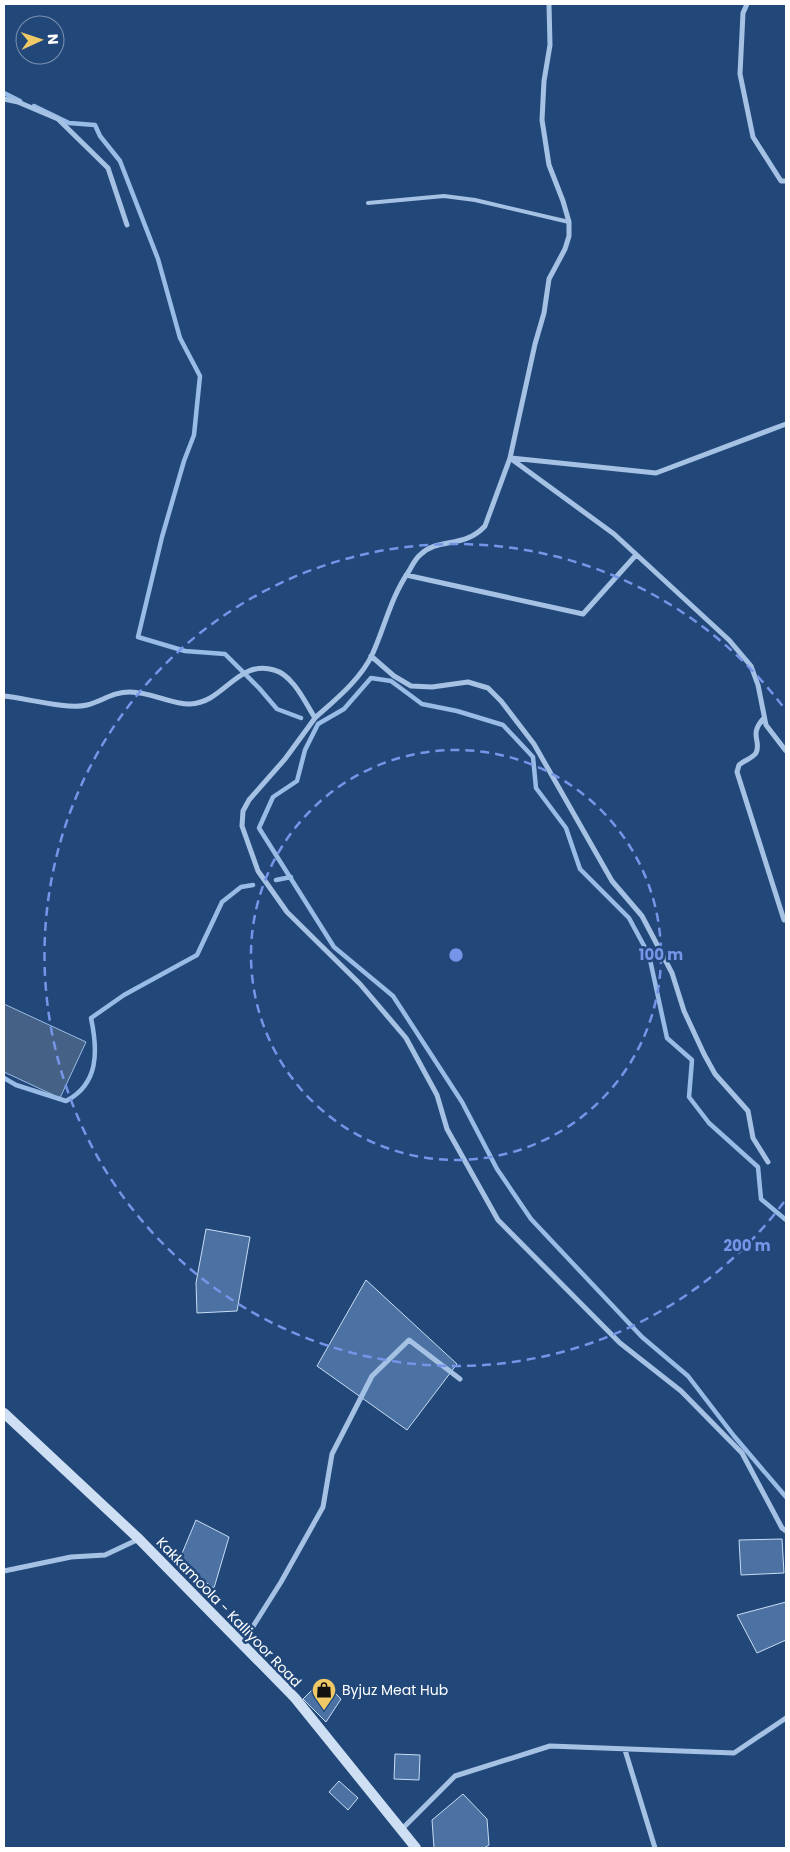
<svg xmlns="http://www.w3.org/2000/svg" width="790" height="1852" viewBox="0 0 790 1852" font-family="Poppins,sans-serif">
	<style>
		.water { fill: #456286; stroke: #99bce6 }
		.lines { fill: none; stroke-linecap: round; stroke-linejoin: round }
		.stream { stroke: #99bce6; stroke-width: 4.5 }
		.building { fill: #4b72a3; stroke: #c8dcf4 }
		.lane { stroke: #a5c2e5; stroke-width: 4 }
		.street { stroke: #a5c2e5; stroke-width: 5 }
		.secondary { stroke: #cedff4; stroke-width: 10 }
		.ring { fill: none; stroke: #7795e8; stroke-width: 2.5; stroke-dasharray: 9 6 }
		.labels { text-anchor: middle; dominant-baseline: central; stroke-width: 5; stroke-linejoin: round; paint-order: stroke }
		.street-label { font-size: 14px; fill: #fff; stroke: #22487a }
		.poi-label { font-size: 14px; fill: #fff; stroke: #22487a; text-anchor: start }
		.centre { fill: #7795e8; stroke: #22487a; stroke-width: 2.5 }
		.ring-label { font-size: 15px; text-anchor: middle; font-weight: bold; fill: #7795e8; stroke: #22487a; stroke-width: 5; stroke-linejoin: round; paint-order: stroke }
	</style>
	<rect width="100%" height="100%" fill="#22487a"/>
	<path class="water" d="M4,1004l82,38 -26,56 -56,-26z"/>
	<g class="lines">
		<path class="stream" d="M4,93l16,8
			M34,106l35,17 26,2 5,11 20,25 38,98 22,79 20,38 -6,59 -10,26 -22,76 -24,100 47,14 40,3 34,34 18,21 24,9
			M276,880l15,-3
			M4,1078l12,7 50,16c33,-17 32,-50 25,-83l33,-23 73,-40 25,-53 19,-15 12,-2
			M786,1220l-25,-21 -3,-32 -49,-44 -20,-26 3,-37 -25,-22 -18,-83 -20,-37 -49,-49 -14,-41 -30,-40 -3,-31 -30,-32 -46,-14 -35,-7 -31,-23 -20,-3 -27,31 -26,15 -13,26 -8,31 -24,16 -14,31 75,119 59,49 69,106 35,67 34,50 111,118 46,39 46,60 52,61"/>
	</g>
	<path class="building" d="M206,1229l44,8 -13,74 -40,2 -1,-30z
		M366,1280l91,84 -50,66 -90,-64z
		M196,1520l33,17 -15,51 -36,-25z
		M782,1539l2,34 -43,2 -2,-35z
		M786,1602v38l-29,13 -20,-38z
		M322,1680l19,19 -15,23 -23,-23z
		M395,1754l25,1 -1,25 -25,-1z
		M339,1781l19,17 -10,12 -19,-18z
		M463,1794l24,25 2,26 -5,3h-50l-2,-28z"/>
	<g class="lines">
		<path class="lane" d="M368,203l76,-7 31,4 94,22"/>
		<path class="street" d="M747,4l-4,9 -3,61 13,63 28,44h5
			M4,99l14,3 40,17 50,49 19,57
			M510,458l104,76 115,106 22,26 7,19 8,40 20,26
			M511,458l145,15 130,-49
			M406,575l177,39 53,-59
			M371,656l23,20 17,10 21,1 36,-5 20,6 13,13 33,43 78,137 30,35 30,57 12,38 20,43 11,20 33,37 5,27 15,24
			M4,696c21,2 64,14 83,9 16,-4 25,-13 43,-13 21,0 44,13 60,12 34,-1 47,-45 84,-34 19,5 31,32 41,48 20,-18 45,-38 57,-63 13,-29 19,-58 37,-84 3,-5 6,-12 11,-16 18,-18 44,-6 65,-29l25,-68 25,-114 9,-31 5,-34 16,-30 4,-13v-14l-6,-21 -14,-36 -7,-45 2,-39 6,-36 -1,-41
			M315,718l-30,41 -36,41 -6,11 -1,15 16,45 29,41 73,72 46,54 31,57 10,34 51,91 122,123 61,48 61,62 40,75 4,3
			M764,718c-16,17 -2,23 -8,35 -3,5 -13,8 -17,12l-2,7 47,148
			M4,1571l67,-14 34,-2 34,-16
			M242,1644l39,-62 42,-75 9,-53 40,-78 37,-36 51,39
			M625,1750l30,98
			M401,1830l54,-54 95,-30 184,7 52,-35"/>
		<path class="secondary" d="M4,1413l135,126 156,159 121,150"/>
	</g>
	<g class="ring">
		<circle cx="456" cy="955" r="205"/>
		<path d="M784 1202A411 411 0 1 1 784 708"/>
	</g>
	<defs>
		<symbol id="shop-pin" viewBox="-11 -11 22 30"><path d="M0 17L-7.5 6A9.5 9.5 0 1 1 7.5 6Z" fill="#f0c967" stroke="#22487a"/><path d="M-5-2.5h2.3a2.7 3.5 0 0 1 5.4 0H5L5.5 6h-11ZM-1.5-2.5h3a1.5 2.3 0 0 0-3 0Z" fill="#111"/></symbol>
	</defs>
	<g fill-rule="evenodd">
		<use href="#shop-pin" x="310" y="1676" width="28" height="38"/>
	</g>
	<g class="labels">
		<g class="street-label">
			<text transform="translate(229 1612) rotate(46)">Kakkamoola - Kalliyoor Road</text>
		</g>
		<g class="poi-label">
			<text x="342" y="1690">Byjuz Meat Hub</text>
		</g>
	</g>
	<circle cx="456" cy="955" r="8" class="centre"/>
	<g class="ring-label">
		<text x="661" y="960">100 m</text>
		<text x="747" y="1251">200 m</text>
	</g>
	<rect width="790" height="1852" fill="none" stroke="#ffffff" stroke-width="10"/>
	<g transform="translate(40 40) rotate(87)"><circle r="24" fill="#22487a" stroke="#7a91af"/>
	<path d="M0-4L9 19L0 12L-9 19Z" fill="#f0c967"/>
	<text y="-8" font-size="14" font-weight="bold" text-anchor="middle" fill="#ffffff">N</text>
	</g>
</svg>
